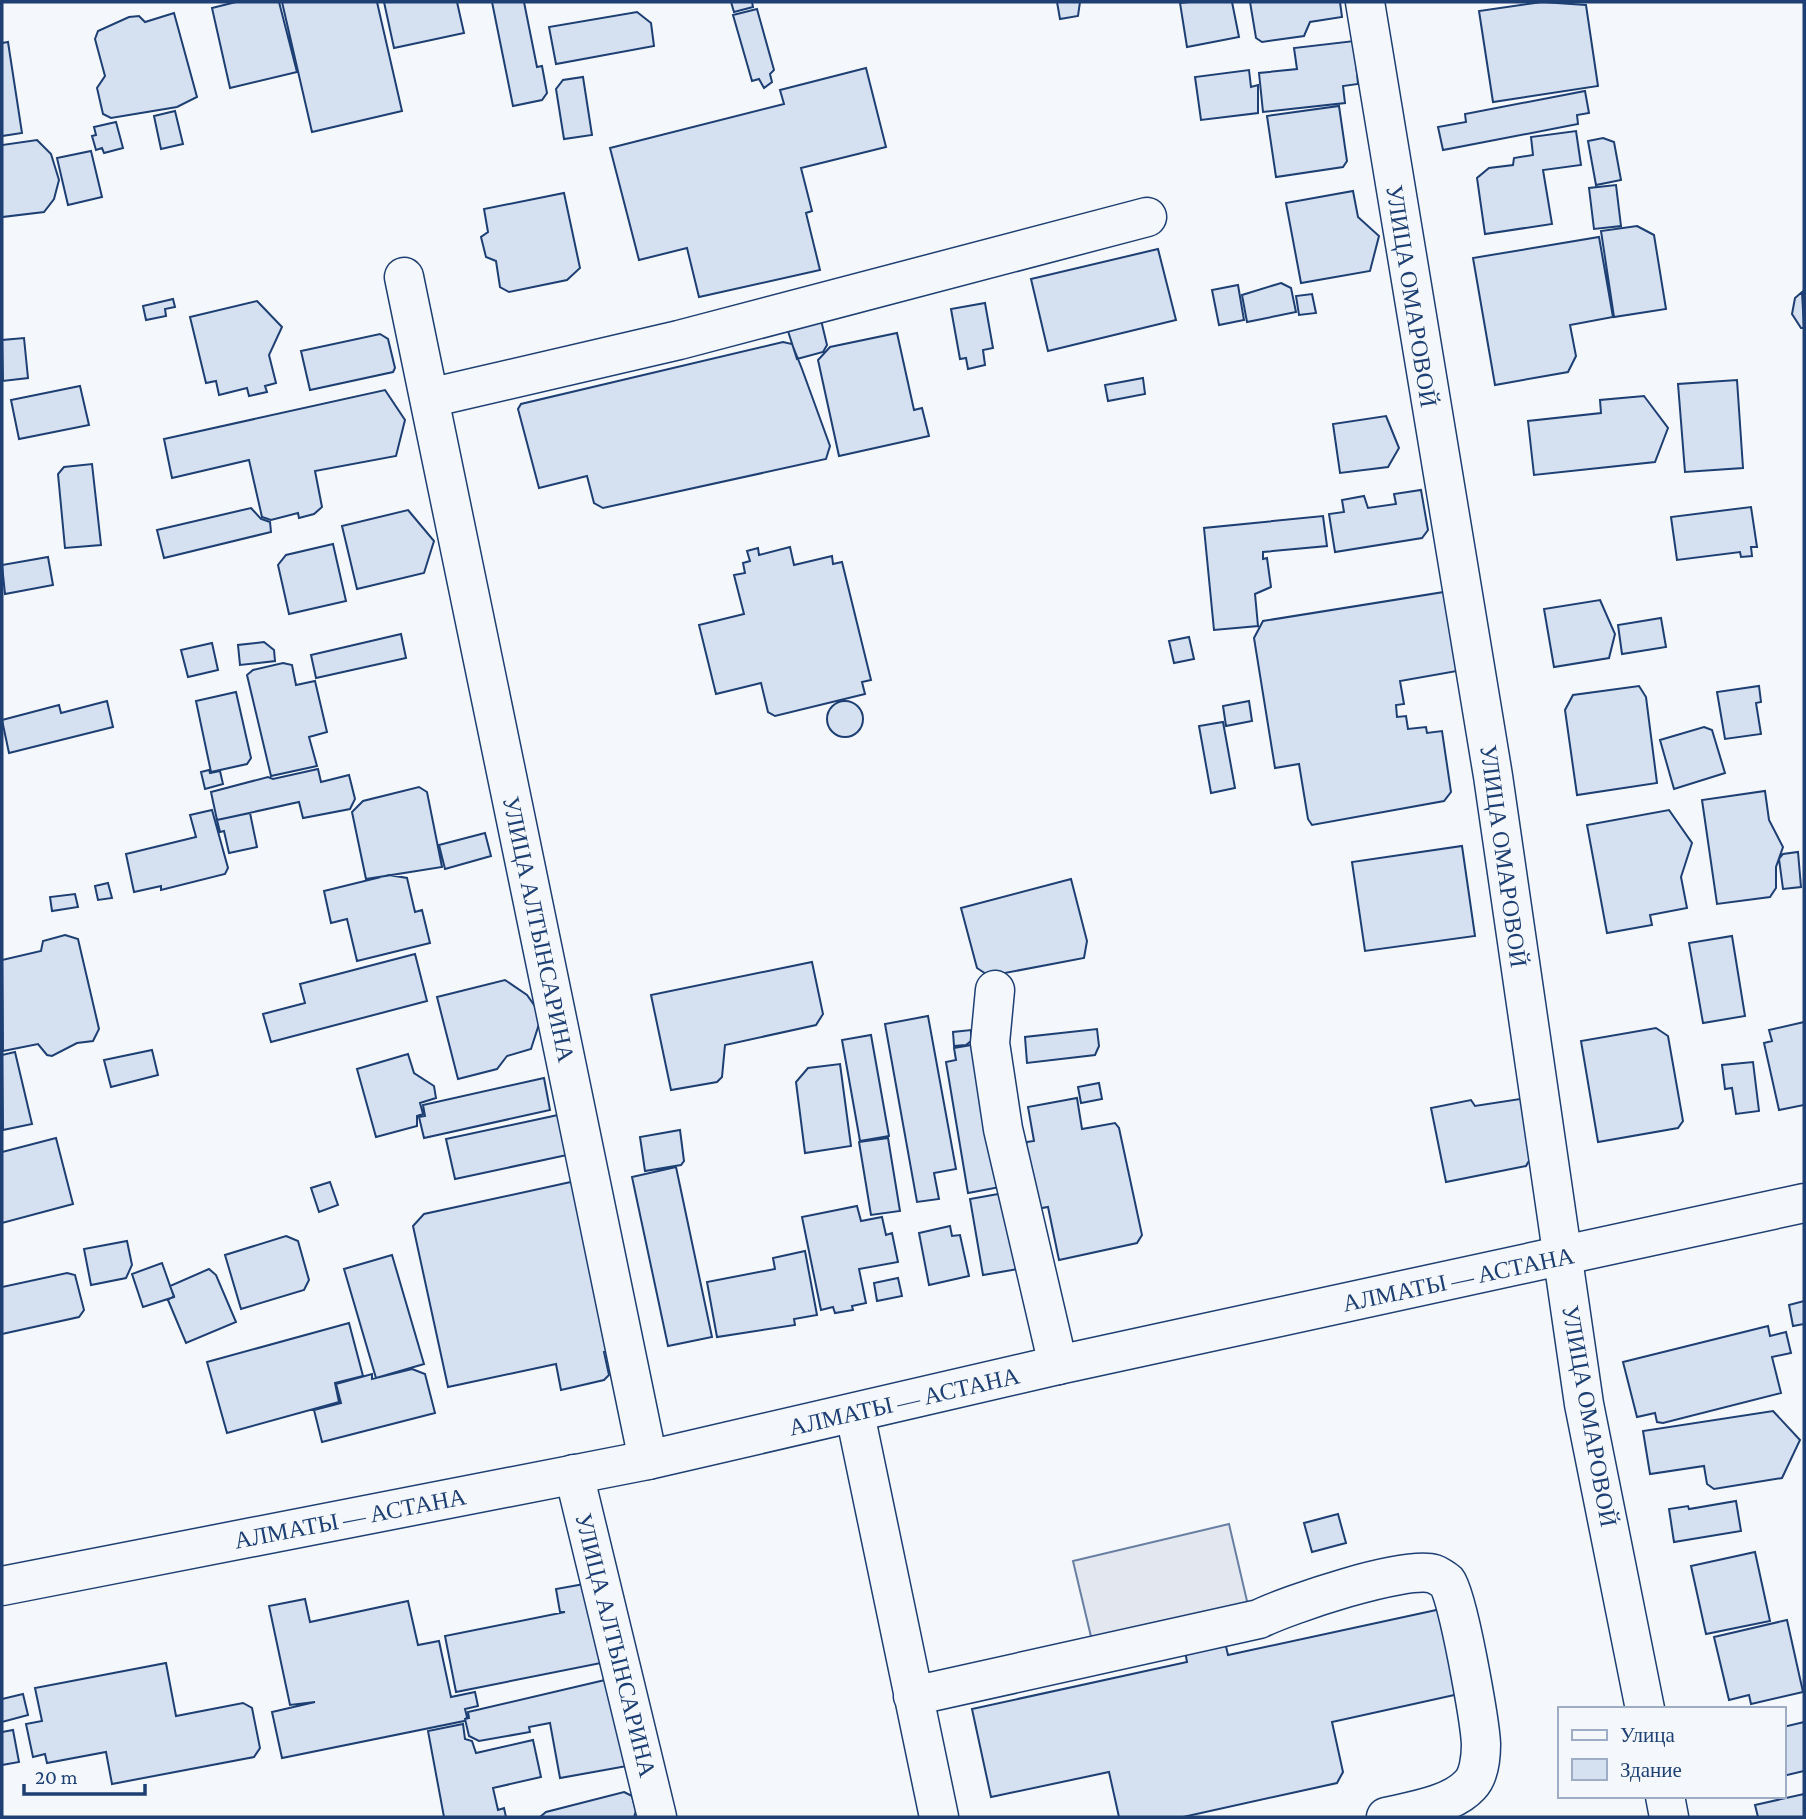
<svg xmlns="http://www.w3.org/2000/svg" width="1806" height="1819" viewBox="0 0 1806 1819" font-family="'Crimson Pro',serif">
	<style>
		.parking { fill: #e3e8f0; stroke: #687fa3; stroke-width: 2 }
		.building { fill: #d5e0f0; stroke: #1d3f73; stroke-width: 2 }
		.lines { fill: none; stroke-linecap: round; stroke-linejoin: round }
		.minor-casing { stroke: #1d3f73; stroke-width: 41 }
		.highway-casing { stroke: #1d3f73; stroke-width: 41 }
		.minor { stroke: #f4f7fb; stroke-width: 38 }
		.highway { stroke: #f4f7fb; stroke-width: 38 }
		.labels { text-anchor: middle; dominant-baseline: central; stroke-width: 5; stroke-linejoin: round; paint-order: stroke }
		.street-label { font-size: 24px; fill: #1d3f73; stroke: #f4f7fb }
	</style>
	<rect width="100%" height="100%" fill="#f4f7fb"/>
	<path class="parking" d="M1229,1524l25,107 -156,35 -25,-105z"/>
	<path class="building" d="M236,2h43l18,70 -67,16 -18,-80z
		M282,2h95l25,109 -90,21z
		M384,2h73l7,31 -70,15z
		M492,2h32l13,65 5,-1 5,27 -5,7 -29,6z
		M731,2h21l1,5 -19,5z
		M1057,2h23l-2,14 -18,3z
		M1189,2h43l7,35 -52,10 -7,-44z
		M1250,2h90l2,15 -32,5 -6,14 -42,6 -6,-4z
		M1542,2l44,3 12,81 -105,16 -14,-91z
		M757,9l17,61 -4,4 2,8 -8,6 -5,-9 -7,2 -19,-66z
		M637,12l14,11 3,23 -98,18 -7,-37z
		M174,13l23,84 -20,10 -66,11 -8,-4 -6,-26 8,-12 -10,-37 3,-8 31,-14 10,-1 6,6z
		M1354,41l4,43 -15,2 2,17 -82,9 -4,-39 38,-4 -3,-21z
		M8,42l14,91 -20,3v-93z
		M866,68l20,79 -85,21 11,43 -6,2 14,57 -121,27 -12,-49 -48,12 -29,-112 174,-44 -4,-14z
		M1249,70l2,17 7,-2v28l-57,7 -6,-43z
		M583,77l9,58 -28,4 -8,-50 7,-9z
		M1585,91l4,22 -12,2 1,9 -135,26 -5,-23 28,-5 -1,-8z
		M1339,106l8,55 -4,6 -67,10 -9,-61z
		M175,111l8,33 -22,5 -7,-33z
		M116,122l7,26 -19,5 -2,-5 -6,2 -4,-14 4,-1 -2,-8z
		M1576,131l5,34 -38,5 9,54 -67,10 -8,-56 12,-10 24,-3 1,-7 19,-3 -2,-18z
		M1603,138l11,4 7,38 -25,5 -8,-44z
		M37,140l14,14 8,26 -5,19 -10,13 -42,5v-72z
		M91,151l11,46 -34,8 -11,-47z
		M1616,185l5,41 -27,3 -5,-41z
		M1353,191l5,26 21,19 -9,35 -69,12 -15,-80z
		M564,193l16,75 -13,12 -58,12 -9,-5 -4,-26 -10,-4 -5,-20 7,-5 -4,-23z
		M1637,226l17,9 12,74 -52,8 -13,-86z
		M1599,237l14,80 -43,8 6,31 -8,16 -73,13 -22,-127z
		M1158,249l18,71 -128,31 -17,-72z
		M1281,283l10,5 5,24 -49,10 -5,-27z
		M1238,285l6,35 -25,5 -7,-35z
		M1802,292l2,36h-3l-9,-14 3,-16z
		M1312,294l4,19 -17,2 -3,-19z
		M173,299l2,8 -10,2 1,7 -20,4 -3,-14z
		M257,301l25,26 -13,28 7,28 -11,3 2,6 -18,4 -2,-8 -28,7 -3,-14 -10,2 -16,-66z
		M985,303l8,45 -10,2 2,15 -17,4 -2,-11 -6,1 -9,-50z
		M821,320l6,25 -4,7 -26,7 -10,-31z
		M897,333l17,77 8,-2 7,28 -90,20 -21,-96 12,-13z
		M380,334l8,5 7,29 -2,4 -83,18 -9,-39z
		M24,338l4,40 -25,3 -1,-41z
		M783,342l9,2 10,25 28,77 -4,13 -223,49 -9,-5 -7,-27 -48,12 -21,-79 3,-5z
		M1143,378l2,16 -37,7 -3,-16z
		M1737,380l6,88 -58,4 -7,-88z
		M80,386l9,39 -70,14 -8,-39z
		M385,390l20,30 -9,36 -81,15 7,36 -8,7 -15,4 -1,-5 -27,7 -9,-3 -13,-57 -77,18 -8,-39z
		M1644,396l24,32 -13,34 -121,13 -6,-54 73,-8 -1,-13z
		M1386,416l13,32 -11,19 -48,6 -7,-49z
		M92,464l9,81 -36,3 -7,-74 6,-7z
		M1421,490l7,40 -6,8 -87,14 -6,-38 15,-2 -2,-12 22,-4 4,12 28,-4 -2,-10z
		M1751,507l6,40h-6l1,9 -11,1 -1,-5 -63,8 -6,-43z
		M251,508l10,11 9,3 1,10 -107,26 -7,-28z
		M408,510l26,31 -10,32 -67,16 -15,-63z
		M1323,516l4,30 -64,6v7l4,-1 4,29 -16,7 3,32 -44,4 -10,-102z
		M333,544l13,57 -57,13 -11,-49 8,-10z
		M790,547l4,18 38,-9 1,8 9,-2 29,118 -9,2 3,12 -90,22 -7,-4 -7,-29 -45,11 -17,-69 45,-11 -10,-39 11,-2 -2,-10 7,-2 -3,-10 11,-3 1,7z
		M48,557l5,28 -48,9 -3,-29z
		M1444,592l13,79 -57,10 4,23 -8,1 1,12 9,-1 2,13 18,-2 1,6 15,-2 9,61 -7,9 -132,24 -4,-6 -9,-55 -24,4 -21,-130 9,-17z
		M1600,600l15,34 -6,24 -55,9 -10,-58z
		M1661,618l5,29 -44,7 -4,-29z
		M401,634l5,24 -90,20 -5,-23z
		M1189,637l5,22 -20,4 -5,-22z
		M264,642l10,8 1,11 -35,4 -2,-20z
		M212,643l6,27 -30,7 -7,-27z
		M283,663l9,2 4,20 19,-4 12,51 -18,5 8,29 -46,10 -24,-101 6,-5z
		M1639,686l7,11 11,86 -80,12 -12,-85 8,-15z
		M1759,686l2,16 -5,1 5,31 -36,5 -8,-47z
		M236,692l15,66 -4,6 -36,8 -15,-71z
		M827 719a18 18 0 1 1 36 0a18 18 0 1 1-36 0Z
		M107,701l6,26 -104,26 -7,-33 57,-15 2,8z
		M1249,701l3,20 -26,5 -3,-20z
		M1223,722l12,66 -24,5 -12,-67z
		M1704,727l8,3 13,43 -51,16 -14,-49z
		M318,769l3,13 28,-7 6,24 -5,10 -47,9 -4,-16 -82,18 -6,-28 57,-15 5,2z
		M209,770l1,3 10,-2 3,13 -18,5 -4,-17z
		M419,787l8,5 15,75 -76,12 -14,-67 11,-11z
		M1765,791l4,29 14,27 -7,20v21l-6,9 -53,7 -15,-104z
		M212,810l16,58 -3,6 -64,16v-4l-27,6 -8,-38 70,-17 -6,-22z
		M1669,810l23,33 -11,34 6,31 -37,7 2,10 -45,8 -20,-108z
		M250,813l7,34 -28,6 -5,-22 -4,1 -3,-12z
		M485,833l6,23 -46,13 -6,-24z
		M1462,846l13,90 -110,15 -13,-89z
		M1798,852l3,35 -18,2 -4,-30 4,-5z
		M389,875l18,3 8,34 7,-2 8,33 -73,18 -10,-42 -16,4 -7,-32z
		M1071,879l16,62 -3,17 -95,18 -12,-8 -16,-60z
		M108,883l4,15 -14,2 -3,-14z
		M75,894l3,13 -26,4 -2,-14z
		M65,935l13,4 21,90 -6,12 -16,2 -25,13 -5,-1 -9,-11 -35,7 -1,-91 39,-9 2,-10z
		M1732,936l13,80 -42,7 -14,-80z
		M415,954l12,47 -156,41 -8,-28 42,-11 -5,-19z
		M812,962l11,52 -7,11 -91,20 -3,32 -5,5 -46,8 -20,-95z
		M505,980l22,15 12,17v12l-8,25 -24,7 -10,13 -39,10 -21,-82z
		M928,1016l28,153 -22,4 5,26 -22,3 -32,-178z
		M1804,1022v83l-25,5 -15,-67 8,-2 -3,-11z
		M1656,1028l12,8 15,85 -5,7 -80,14 -17,-101z
		M1097,1029l2,17 -4,9 -68,8 -2,-26z
		M971,1030v11l-5,4 -12,1 -1,-14z
		M871,1035l18,101 -29,5 -18,-101z
		M977,1044l23,143 -32,6 -22,-131 10,-2 -2,-12z
		M152,1050l6,25 -47,12 -7,-27z
		M15,1052l17,72 -29,6 -1,-75z
		M408,1054l6,19 20,13 2,12 -16,5 3,11 -6,2v10l-41,11 -19,-68z
		M1753,1062l6,49 -23,3 -4,-26 -7,1 -3,-24z
		M840,1064l11,82 -46,7 -9,-71 12,-14z
		M544,1078l6,32 -126,28 -5,-21 6,-1 -2,-11z
		M1099,1083l3,16 -21,4 -3,-16z
		M1077,1098l5,31 33,-6 4,5 23,107 -5,8 -78,17 -11,-53 -12,2 -12,-59 3,-8 7,-1 -6,-34z
		M1520,1099l4,4 6,56 -4,7 -80,16 -15,-74 40,-8 4,6z
		M558,1115l9,40 -112,24 -9,-40z
		M680,1130l4,31 -3,4 -36,6 -5,-34z
		M56,1138l17,66 -71,19v-71z
		M888,1138l12,73 -29,4 -12,-73z
		M676,1167l36,170 -44,9 -36,-169z
		M580,1180l36,170 -12,2 5,23 -5,5 -43,10 -5,-26 -108,23 -35,-161 11,-12z
		M330,1182l8,23 -19,7 -8,-24z
		M1004,1193l14,76 -35,6 -13,-76z
		M857,1206l4,15 21,-4 4,18 6,-2 6,29 -39,7 7,34 -14,3 1,4 -18,3 -2,-6 -12,3 -19,-93z
		M950,1226l2,10 8,-1 9,41 -40,9 -10,-52z
		M286,1236l12,5 11,39 -5,10 -63,19 -16,-54z
		M127,1241l5,24 -6,13 -35,7 -7,-36z
		M805,1251l12,64 -23,4 1,6 -78,12 -10,-55 68,-13 -2,-11z
		M392,1255l32,109 -48,14 -32,-109z
		M162,1263l12,34 -31,10 -11,-33z
		M209,1269l7,6 20,47 -50,21 -18,-43 6,-4 -4,-10z
		M67,1273l8,2 9,35 -5,7 -77,17v-47z
		M898,1278l4,18 -25,5 -3,-18z
		M1804,1301v23l-11,2 -4,-21z
		M349,1323l14,53 -28,7 4,19 -112,31 -20,-71z
		M1768,1326l2,10 16,-4 5,21 -19,4 9,36 -118,30 -6,-1 -2,-9 -18,4 -14,-55z
		M412,1369l13,5 10,39 -113,29 -8,-32 27,-7 -5,-19 36,-10v5z
		M1773,1411l27,29 -18,38 -68,11 -7,-5 -3,-18 -54,8 -7,-43z
		M1736,1501l5,30 -67,11 -5,-33 19,-3 1,3z
		M1338,1514l8,29 -34,9 -8,-29z
		M1755,1552l15,69 -64,13 -15,-68z
		M590,1583l11,80 -145,29 -11,-56 120,-24h-5l-4,-23z
		M305,1599l5,23 98,-21 10,44 21,-4 12,56 24,-5 3,14 -13,3 2,8 -3,4 -182,37 -10,-46 43,-10 -25,3 -21,-99z
		M1441,1609l18,85 -127,28 11,50 -6,11 -154,34h-64l-10,-45 -118,25 -19,-88 215,-47 -2,-11 40,-9 3,13z
		M1787,1620l16,72 -52,12 -2,-9 -20,5 -15,-63z
		M166,1663l10,53 67,-13 9,5 8,40 -6,9 -142,27 -6,-32 -59,11 -2,-9 -12,3 -7,-33 16,-3 -7,-33z
		M605,1680l22,86 -67,12 -10,-55 -21,4 1,5 -51,9 -10,-5 -4,-17 4,-1 -1,-6z
		M23,1694l5,21 -26,7v-23z
		M1804,1722v49l-21,5v-49z
		M463,1724l2,15 7,2 4,12 57,-13 8,37 -48,11 5,22 6,-2 2,9h-62l-16,-86z
		M13,1730l6,32 -17,3v-33z
		M624,1792l8,4 4,15 -2,6h-94l6,-5z
		M1804,1794v23h-46l-3,-12z"/>
	<g class="lines">
		<defs>
			<path id="minor" d="M1365,2l128,774 91,628 61,305
				M404,277l244,1183
				M429,398l250,-58 468,-123
				M995,990l-5,53 13,86 55,236
				M855,1414l84,403
				M574,1474l83,343
				M913,1696l346,-77c28,-14 146,-54 175,-45 3,1 11,6 13,8 11,13 33,141 34,162 0,13 -2,32 -11,41 -18,20 -58,26 -84,32
				M1665,1796l4,21"/>
			<path id="highway" d="M2,1586l646,-126 410,-95 746,-162"/>
		</defs>
		<use href="#minor" class="minor-casing"/>
		<use href="#highway" class="highway-casing"/>
		<use href="#minor" class="minor"/>
		<use href="#highway" class="highway"/>
	</g>
	<g class="labels">
		<g class="street-label">
			<text transform="translate(1412 296) rotate(81)">УЛИЦА ОМАРОВОЙ</text>
			<text transform="translate(1504 856) rotate(82)">УЛИЦА ОМАРОВОЙ</text>
			<text transform="translate(539 929) rotate(78)">УЛИЦА АЛТЫНСАРИНА</text>
			<text transform="translate(1458 1279) rotate(-12)">АЛМАТЫ — АСТАНА</text>
			<text transform="translate(904 1401) rotate(-13)">АЛМАТЫ — АСТАНА</text>
			<text transform="translate(1590 1416) rotate(80)">УЛИЦА ОМАРОВОЙ</text>
			<text transform="translate(350 1518) rotate(-11)">АЛМАТЫ — АСТАНА</text>
			<text transform="translate(616 1645) rotate(76)">УЛИЦА АЛТЫНСАРИНА</text>
		</g>
	</g>
	<rect width="1806" height="1819" fill="none" stroke="#1d3f73" stroke-width="7"/>
	<rect x="1558" y="1707" width="228" height="91" fill="#f4f7fb" stroke="#9eadc5" stroke-width="2"/>
	<rect x="1572" y="1730" width="35" height="10" fill="#f4f7fb" stroke="#9eadc5" stroke-width="2"/>
	<text x="1620" y="1742" font-size="21" fill="#1d3f73">Улица</text>
	<rect x="1572" y="1759" width="35" height="21" fill="#d5e0f0" stroke="#9eadc5" stroke-width="2"/>
	<text x="1620" y="1777" font-size="21" fill="#1d3f73">Здание</text>
	<path d="M24 1784v10h121v-10" fill="none" stroke="#1d3f73" stroke-width="3.5"/>
	<text x="35" y="1784" font-size="21" fill="#1d3f73" stroke="#f4f7fb" stroke-width="5" paint-order="stroke">20 m</text>
</svg>
